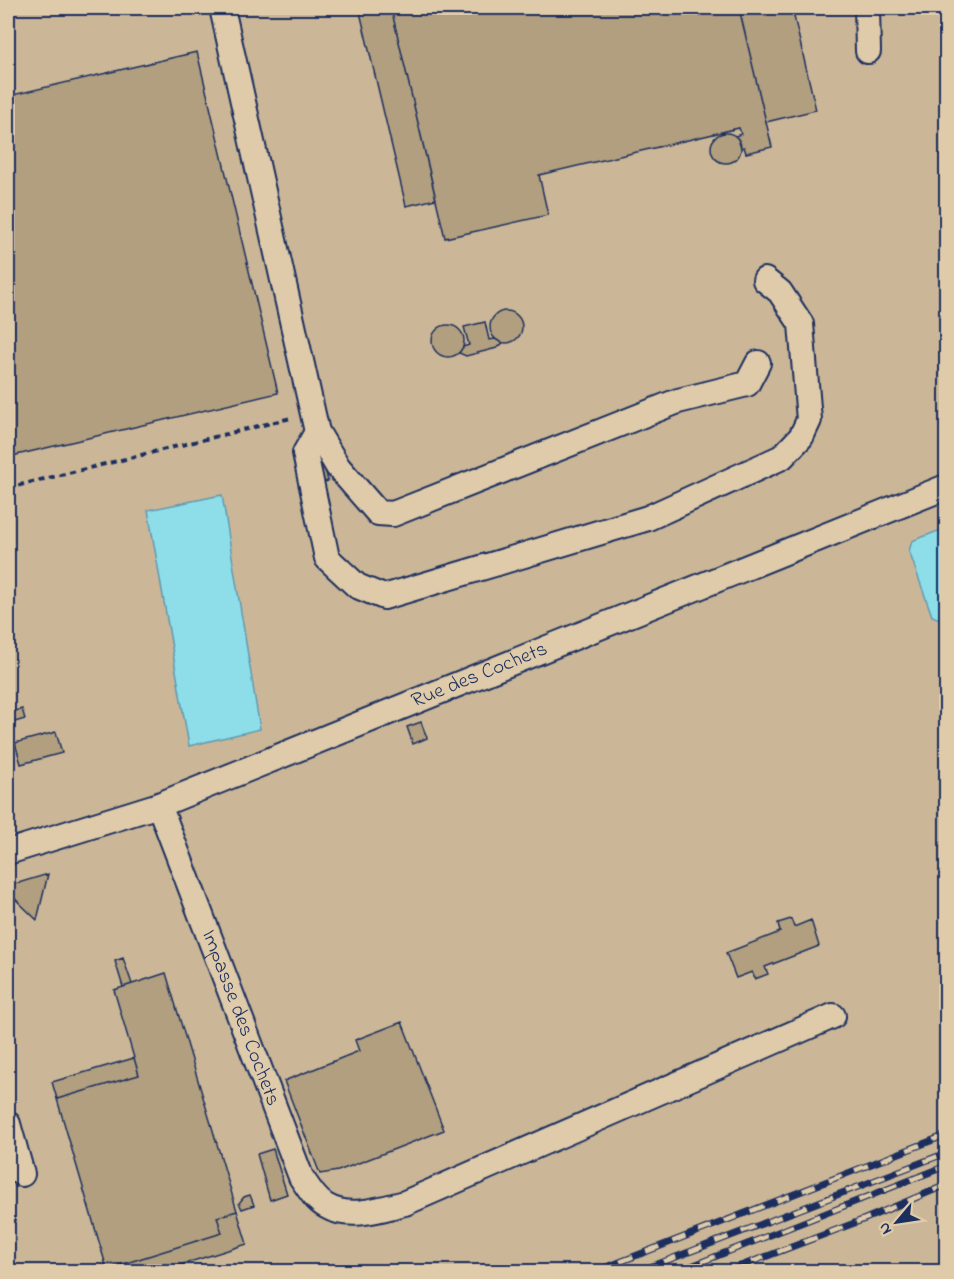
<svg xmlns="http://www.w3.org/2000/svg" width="954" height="1279" viewBox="0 0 954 1279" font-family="'Indie Flower',sans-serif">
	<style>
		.built { fill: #cbb797 }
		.water { fill: #8edee9; stroke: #6098b1; stroke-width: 1.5 }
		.building { fill: #b19f7f; stroke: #1b2f5e; stroke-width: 1.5 }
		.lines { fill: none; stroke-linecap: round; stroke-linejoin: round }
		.minor-casing { stroke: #1b2f5e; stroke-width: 28 }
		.path { stroke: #1b2f5e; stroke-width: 4; stroke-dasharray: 6 4.5; stroke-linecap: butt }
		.minor { stroke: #dfcbaa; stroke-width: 24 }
		.rail-casing { stroke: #1b2f5e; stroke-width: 7 }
		.rail { stroke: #dfcbaa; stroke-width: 4.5; stroke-dasharray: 14; stroke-linecap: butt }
		.labels { text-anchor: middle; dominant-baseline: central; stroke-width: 4.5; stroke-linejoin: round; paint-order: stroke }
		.street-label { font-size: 21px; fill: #1b2f5e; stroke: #dfcbaa }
	</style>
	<rect width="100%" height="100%" fill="#dcc6a3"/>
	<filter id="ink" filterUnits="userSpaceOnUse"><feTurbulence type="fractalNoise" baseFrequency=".0167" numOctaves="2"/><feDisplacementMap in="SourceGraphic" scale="12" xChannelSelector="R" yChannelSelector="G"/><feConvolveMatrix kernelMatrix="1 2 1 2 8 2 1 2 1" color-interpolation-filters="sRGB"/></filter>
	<g filter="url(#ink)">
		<path class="built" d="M8,8h938v1263h-938z"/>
		<path class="water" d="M222,495l38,234 -71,17 -41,-236z
			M943,529l3,2 -1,90 -13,-5 -23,-65 3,-10z"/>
		<path class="building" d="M359,8h32l45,191 -30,7z
			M391,8h348l33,139 -26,6 -2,-6 -3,1 -3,-9 -3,-3 6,-2 -2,-6 -200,47 9,40 -103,23z
			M739,8h53l24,102 -50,12z
			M197,52l81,341 -270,64v-361z
			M711 148a15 15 0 1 1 30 0a15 15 0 1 1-30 0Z
			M490 327a16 16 0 1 1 32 0a16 16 0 1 1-32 0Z
			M485,322l4,18 6,-1 8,4 -6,5 -31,8 -7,-3 4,-6 6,-2 -5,-18z
			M432 341a16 16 0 1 1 32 0a16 16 0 1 1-32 0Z
			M320,447l8,34 -10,3 -8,-35z
			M22,709l3,10 -17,5v-11z
			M421,722l6,16 -14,6 -6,-17z
			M56,732l6,21 -41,11 -6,-21z
			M48,874l-11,46 -29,-28v-6z
			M791,919l3,8 17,-7 8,26 -54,21 3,7 -13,5 -3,-7 -16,6 -10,-25 54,-21 -2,-9z
			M123,958l9,26 -9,3 -8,-26z
			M166,973l71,238 -20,6 5,16 -115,36 -50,-170 82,-24 -25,-85z
			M402,1022l42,108 -106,41 -18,3 -36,-93 75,-30 -4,-11z
			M134,1058l5,17 -82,24 -5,-17z
			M273,1149l14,45 -17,6 -13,-46z
			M250,1195l4,10 -12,4 -3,-6 5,-6z
			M237,1211l10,33 -89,28h-50l-1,-3 115,-36 -5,-16z"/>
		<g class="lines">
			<defs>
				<g id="minor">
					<path d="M222,8l95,424 21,35 40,46 15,1 285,-113 69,-17 11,-21"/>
					<path d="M867,8l1,43"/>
					<path d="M317,432l-12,21 22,105 30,28 27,11 264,-79 134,-61 19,-20 8,-17 -8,-96 -21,-32 -15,-12"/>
					<path id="s1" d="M159,805l142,372c7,10 14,23 25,29 23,14 55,3 79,-3l428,-187"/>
					<path id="s2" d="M8,852l151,-47 787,-318"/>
					<path d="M8,1124l14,50"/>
				</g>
			</defs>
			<use href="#minor" class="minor-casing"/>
			<path class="path" d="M8,488l283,-70"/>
			<use href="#minor" class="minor"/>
			<defs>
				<path id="rail" d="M594,1272l352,-137
					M637,1272l309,-119
					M676,1272l270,-106
					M725,1272l140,-53 81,-34"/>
			</defs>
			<use href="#rail" class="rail-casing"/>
			<use href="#rail" class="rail"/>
		</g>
	</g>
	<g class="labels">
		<g class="street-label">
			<text stroke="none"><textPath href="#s2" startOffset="504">Rue des Cochets</textPath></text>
			<text stroke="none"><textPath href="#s1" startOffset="228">Impasse des Cochets</textPath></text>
		</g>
	</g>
	<rect width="954" height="1279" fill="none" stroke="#dfcbaa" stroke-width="30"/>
	<rect x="15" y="15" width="924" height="1249" fill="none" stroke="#1b2f5e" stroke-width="2" filter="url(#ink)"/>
	<g transform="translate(897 1222) rotate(241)" stroke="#dfcbaa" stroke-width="4.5" paint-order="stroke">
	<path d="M0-4.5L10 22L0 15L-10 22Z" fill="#1b2f5e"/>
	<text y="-9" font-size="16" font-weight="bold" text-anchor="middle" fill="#1b2f5e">N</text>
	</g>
</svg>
